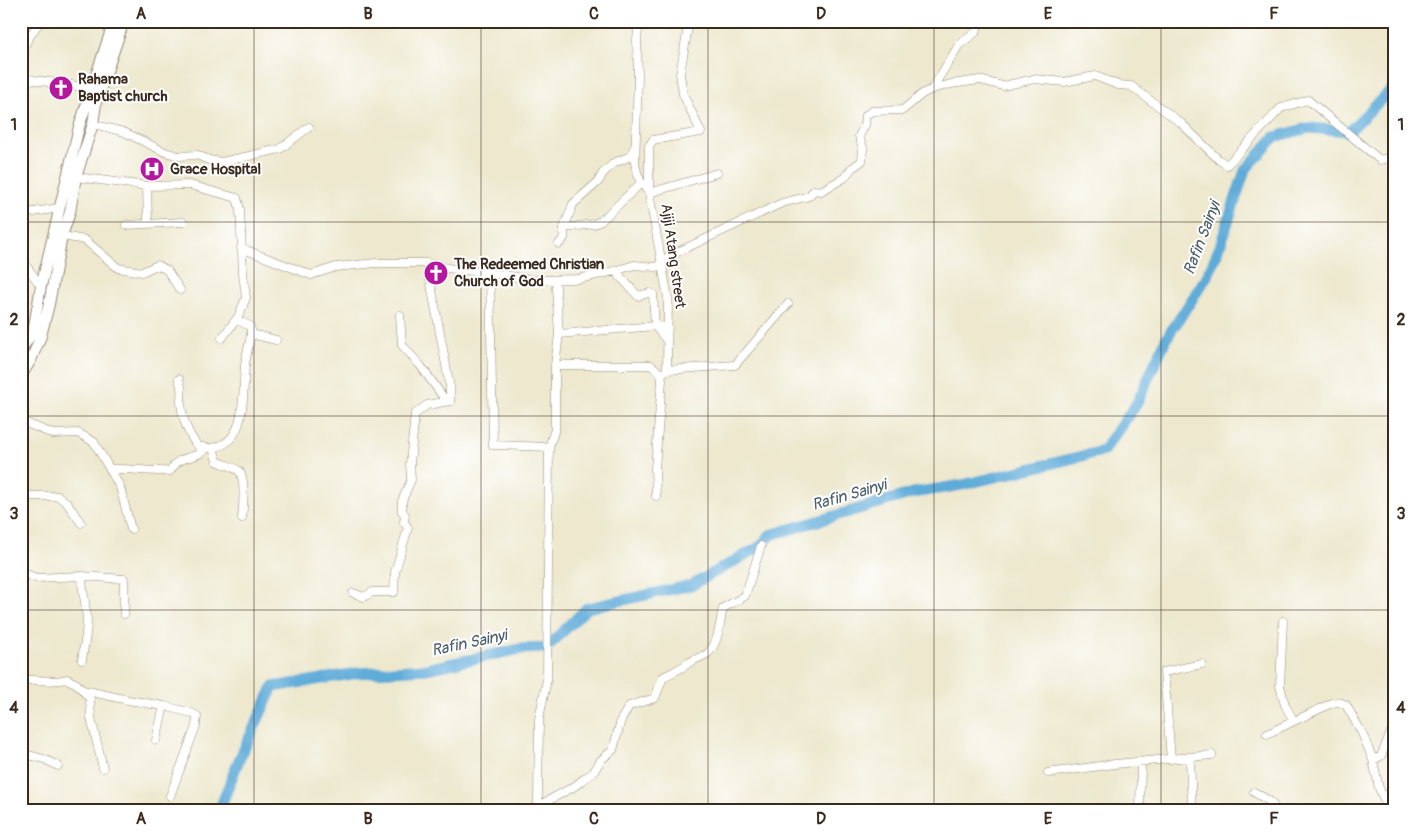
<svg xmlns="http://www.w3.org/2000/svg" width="1415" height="832" viewBox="0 0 1415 832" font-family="Pangolin,sans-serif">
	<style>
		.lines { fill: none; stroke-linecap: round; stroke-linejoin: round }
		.river { stroke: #61acd9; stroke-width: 11 }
		.minor-casing { stroke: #948976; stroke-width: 9 }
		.major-casing { stroke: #948976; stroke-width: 12 }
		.minor { stroke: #fff; stroke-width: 8 }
		.major { stroke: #fff; stroke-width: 10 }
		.grid { fill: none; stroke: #3b2a1e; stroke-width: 1; stroke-opacity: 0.55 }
		.labels { text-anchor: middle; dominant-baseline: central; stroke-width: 4; stroke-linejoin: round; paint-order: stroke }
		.poi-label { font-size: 15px; font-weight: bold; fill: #3b2a1e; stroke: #fff; text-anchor: start }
		.street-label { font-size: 15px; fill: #3b2a1e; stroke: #fff }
		.water-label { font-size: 16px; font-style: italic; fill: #4a5e69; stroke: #fff }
		.neatline { fill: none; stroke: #3b2a1e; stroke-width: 2 }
		.grid-label { font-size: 16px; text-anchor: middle; font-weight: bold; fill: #3b2a1e }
	</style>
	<rect width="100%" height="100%" fill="#fff"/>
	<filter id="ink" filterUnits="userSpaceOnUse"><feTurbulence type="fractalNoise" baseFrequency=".02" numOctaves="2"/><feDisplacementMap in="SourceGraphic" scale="10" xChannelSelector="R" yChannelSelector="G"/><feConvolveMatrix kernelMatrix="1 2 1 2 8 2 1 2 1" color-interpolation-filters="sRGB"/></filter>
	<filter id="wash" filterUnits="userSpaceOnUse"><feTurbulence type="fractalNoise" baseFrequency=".0096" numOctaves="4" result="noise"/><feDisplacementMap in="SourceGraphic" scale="20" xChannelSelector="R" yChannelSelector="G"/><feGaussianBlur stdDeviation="1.12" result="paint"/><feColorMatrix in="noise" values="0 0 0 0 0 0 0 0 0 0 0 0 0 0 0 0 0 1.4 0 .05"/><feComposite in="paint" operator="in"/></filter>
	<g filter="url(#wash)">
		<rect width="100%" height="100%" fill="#ede8ce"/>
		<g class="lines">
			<path class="river" d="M219,811l19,-49 35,-75 85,-14 68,-4 94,-20 26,-1 41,-40 105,-23 69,-39 9,-11 143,-42 49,-8 141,-34 34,-48 29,-64 40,-61 13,-29 26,-79 30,-33 33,-9 41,3 45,-44"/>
		</g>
	</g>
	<g filter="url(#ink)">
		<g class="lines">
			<defs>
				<path id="minor" d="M639,21l-2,19 1,38 -3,85c2,13 6,20 14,30l19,105 -1,72 -6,4 1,6 -7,88 1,28
					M689,21l-9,53 3,20 18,38 -48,8 -4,6v47l68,-20
					M21,47l5,-5 14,-21
					M21,65l5,-23
					M21,77l12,3 39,5 19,5
					M932,89l27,-44 17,-13 4,-11
					M93,124l31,8 41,20 14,4 18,-1 12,5 13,2 58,-13 29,-22
					M76,177l71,9 43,-1 47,13 3,11 3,64 3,25 -8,19 1,4 11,5 1,4c0,12 -5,23 -6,35 -3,28 4,83 -38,83 -14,14 -25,4 -37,23 -20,1 -40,-3 -60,-2
					M147,186l1,36
					M21,214l38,-6
					M126,225l57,-3
					M564,228l30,-4 7,-3 40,-38
					M62,236l23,4 33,28 24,4 15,-7 10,5 13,20
					M559,244l5,-6v-10l9,-24 25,-22 5,-9 11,-10 17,-7 3,-8
					M241,248l70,27 25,-8 40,-4h51l20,5 52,6 35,6 44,-1 37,-8 19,-6 22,2 13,-11 113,-53 27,-7 5,-6 7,1 23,-13 8,-10 10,-7 1,-13 -4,-12 6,-11 1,-10 6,-4 31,-1 19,-16 10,-5 19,-5 29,-4 23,6 31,-7 30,3 31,-6 23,9 13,1 50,37 38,37 8,5 54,-57 27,-8 72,60 14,-3
					M21,259l20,27
					M615,271l23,25 11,-3 4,1 2,32 12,15
					M490,273l3,172 56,2
					M400,315l2,30 18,20 26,36
					M251,334l25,6
					M559,334l96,-8 13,2
					M222,338l16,-21
					M555,365h96l10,9
					M667,370l68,-5 53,-61
					M179,379c4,12 2,12 2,23 1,16 7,33 17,44l9,2
					M21,421l32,13 25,-1 16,9 26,45 11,42
					M213,448l4,13c6,3 17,6 22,10 7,7 4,38 3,47
					M21,496h37l9,7 14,20
					M21,572l15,6 46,-2c0,13 3,23 4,36 3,15 -2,32 -4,48
					M82,576l42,3v35
					M353,593l11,4 8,-5h22l1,-20 13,-44 -4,-6 1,-7 -3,-4v-10l9,-21 -1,-17 5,-49 12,-9 23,-4v-14l-23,-124
					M1283,621l-3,65 5,19 8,15
					M21,680c15,-1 31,3 46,-1l10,5 13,15 1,19 12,50
					M83,690l45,10 36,6 -8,34
					M164,706l28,7 5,3 -1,10 -26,70
					M1267,734l65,-31 7,-1 7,3 16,28 11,27 6,28 10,23
					M21,753l23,6 14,7
					M1190,758l2,53
					M1171,759l-7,-87 38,-8
					M1373,760l8,-4 10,-24
					M1048,773l67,-9 97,-9
					M1254,792l17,10 5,9
					M538,805l1,-86 8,-40 2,-232 6,-18v-64l4,-31 -3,-47
					M529,811l46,-25 10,-8 8,-5 8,-13 12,-10 8,-30 8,-14 26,-8 8,-21c10,-5 18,-8 27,-15 6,-4 13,-5 18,-9 11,-10 12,-32 15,-45l22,-12 16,-50
					M1140,811l1,-49"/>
				<path id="major" d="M21,350l12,-18 8,-46 38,-159 35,-106
					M21,376l10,-16 10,-24 8,-32 13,-68 8,-24 6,-35 17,-53 3,-21 28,-82"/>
			</defs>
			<use href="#minor" class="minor-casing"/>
			<use href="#major" class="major-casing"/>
			<use href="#minor" class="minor"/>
			<use href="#major" class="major"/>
		</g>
	</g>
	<path class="grid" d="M254,21v790M481,21v790M708,21v790M934,21v790M1161,21v790M21,222h1373M21,416h1373M21,610h1373"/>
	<defs>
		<symbol id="church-disc" viewBox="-11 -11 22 22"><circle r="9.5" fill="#b5179e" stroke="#fff"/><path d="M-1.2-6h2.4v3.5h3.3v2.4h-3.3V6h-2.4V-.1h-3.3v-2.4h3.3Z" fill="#fff"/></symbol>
		<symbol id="hospital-disc" viewBox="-11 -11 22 22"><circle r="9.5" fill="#b5179e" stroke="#fff"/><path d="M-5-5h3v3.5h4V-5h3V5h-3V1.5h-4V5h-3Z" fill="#fff"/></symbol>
	</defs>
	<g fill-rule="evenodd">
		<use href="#church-disc" x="47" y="74" width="28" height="28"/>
		<use href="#hospital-disc" x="138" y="155" width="28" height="28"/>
		<use href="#church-disc" x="422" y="259" width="28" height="28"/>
	</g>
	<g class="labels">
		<g class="poi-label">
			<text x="78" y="79">Rahama<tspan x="78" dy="17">Baptist church</tspan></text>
			<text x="170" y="169">Grace Hospital</text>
			<text x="454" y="264">The Redeemed Christian<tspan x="454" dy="17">Church of God</tspan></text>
		</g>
		<g class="street-label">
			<text transform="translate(673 256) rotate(82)">Ajiji Atang street</text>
		</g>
		<g class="water-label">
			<text transform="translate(1202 238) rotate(-69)">Rafin Sainyi</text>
			<text transform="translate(849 495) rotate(-16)">Rafin Sainyi</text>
			<text transform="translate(469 643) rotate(-12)">Rafin Sainyi</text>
		</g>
	</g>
	<rect width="1415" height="832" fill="none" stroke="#fff" stroke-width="55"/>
	<rect x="28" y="28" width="1360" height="776" class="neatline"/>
	<g class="grid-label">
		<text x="141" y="19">A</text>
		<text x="368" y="19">B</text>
		<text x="594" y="19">C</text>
		<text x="821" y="19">D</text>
		<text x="1048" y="19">E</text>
		<text x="1274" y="19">F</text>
		<text x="14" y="130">1</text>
		<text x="1401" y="130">1</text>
		<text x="14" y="325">2</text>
		<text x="1401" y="325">2</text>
		<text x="14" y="519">3</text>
		<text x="1401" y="519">3</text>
		<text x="14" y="713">4</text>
		<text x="1401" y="713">4</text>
		<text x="141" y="824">A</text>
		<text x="368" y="824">B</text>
		<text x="594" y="824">C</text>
		<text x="821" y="824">D</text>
		<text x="1048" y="824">E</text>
		<text x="1274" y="824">F</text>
	</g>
</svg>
